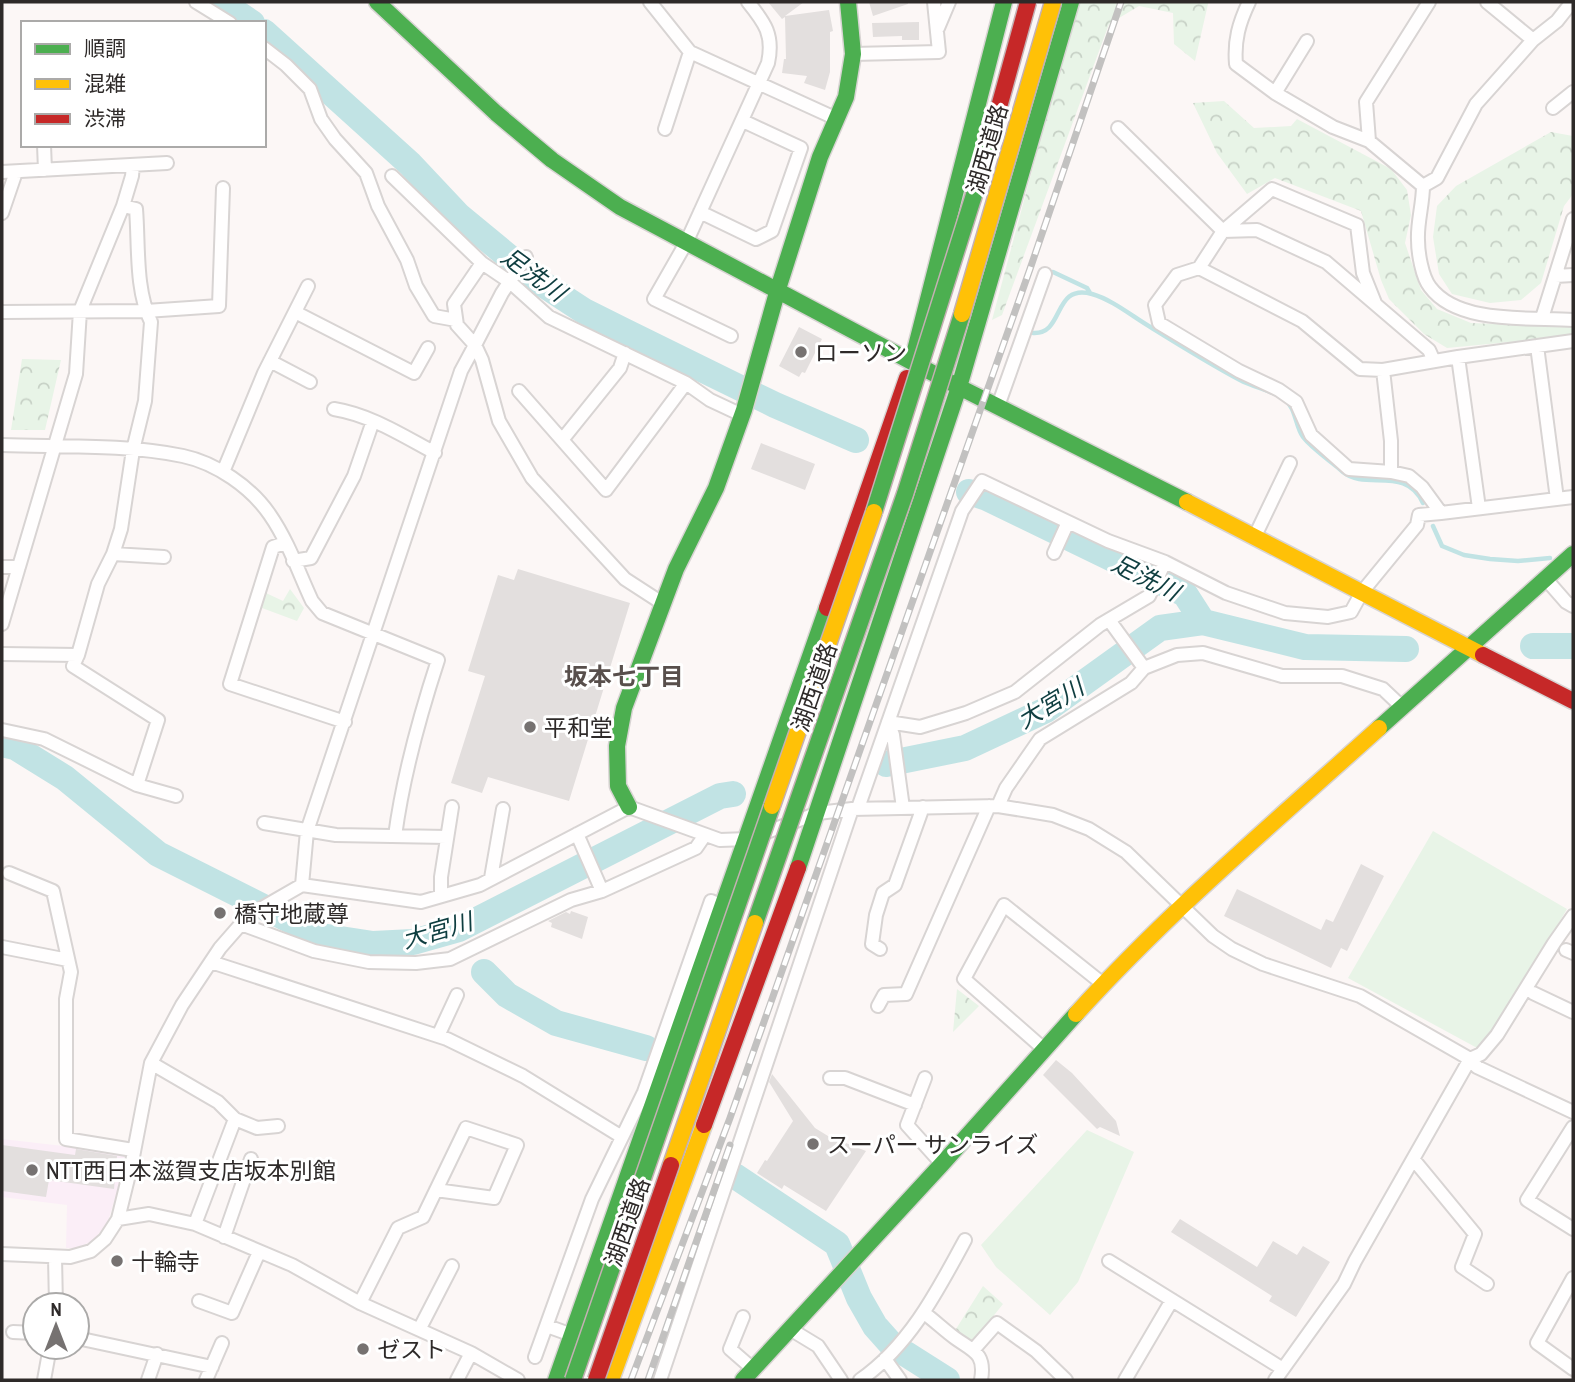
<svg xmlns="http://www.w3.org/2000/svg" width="1575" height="1382" viewBox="0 0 1575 1382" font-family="'Archivo Narrow','Noto Sans JP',sans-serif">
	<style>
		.commercial { fill: #fbeef7 }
		.forest { fill: url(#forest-crowns) }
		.garden { fill: #e8f4e7 }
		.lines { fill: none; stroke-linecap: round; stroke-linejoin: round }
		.stream { stroke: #c1e3e4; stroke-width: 4.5 }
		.river { stroke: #c1e3e4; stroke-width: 26 }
		.building { fill: #e3dfde }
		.street-casing { stroke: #d8d4d3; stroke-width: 16 }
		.fast-casing { stroke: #d8d4d3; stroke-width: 19 }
		.slow-casing { stroke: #d8d4d3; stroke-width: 19 }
		.jam-casing { stroke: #d8d4d3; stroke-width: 19 }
		.street { stroke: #fffefe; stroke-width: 12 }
		.fast { stroke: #4caf50; stroke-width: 16 }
		.slow { stroke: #ffc107; stroke-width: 16 }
		.jam { stroke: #c62828; stroke-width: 16 }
		.rail-casing { stroke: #c2c1c0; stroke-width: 7 }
		.rail { stroke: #fff; stroke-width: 4.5; stroke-dasharray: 13; stroke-linecap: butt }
		.fast-bridge-casing { stroke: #c4b0b3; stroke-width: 19; stroke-linecap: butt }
		.slow-bridge-casing { stroke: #c4b0b3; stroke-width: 19; stroke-linecap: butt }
		.jam-bridge-casing { stroke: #c4b0b3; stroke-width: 19; stroke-linecap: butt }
		.fast-bridge { stroke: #4caf50; stroke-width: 16 }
		.slow-bridge { stroke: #ffc107; stroke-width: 16 }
		.jam-bridge { stroke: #c62828; stroke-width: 16 }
		.poi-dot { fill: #767271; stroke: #fff; stroke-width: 2.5 }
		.labels { text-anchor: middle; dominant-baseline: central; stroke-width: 6; stroke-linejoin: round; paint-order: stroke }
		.street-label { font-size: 23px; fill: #2e2a29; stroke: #fff }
		.poi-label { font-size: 23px; fill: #2e2a29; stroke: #fff; text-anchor: start }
		.water-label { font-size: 24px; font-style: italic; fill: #0f3e40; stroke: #fff }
		.neighbourhood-label { font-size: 24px; font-weight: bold; fill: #584f4c; stroke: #fff }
	</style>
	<defs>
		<pattern id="forest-crowns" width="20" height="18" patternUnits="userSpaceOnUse" patternTransform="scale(1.75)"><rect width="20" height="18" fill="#e8f4e7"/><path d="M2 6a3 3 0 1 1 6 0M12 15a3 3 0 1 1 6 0" fill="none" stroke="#c7d1c6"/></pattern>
	</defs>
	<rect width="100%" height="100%" fill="#fcf7f6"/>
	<path class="commercial" d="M2,1139l122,14 1,11 -18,61 -16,17 -15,6h-10l1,-43 -65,-8z"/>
	<path class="forest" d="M1079,2h129v2l-13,57 -21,-17 -1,-31 -34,-7 -30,18 -107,291 -10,5 72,-269z
		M1224,101l30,27 37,-2 6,-7 94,50 16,21 4,25 -6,28 16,47 16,19 34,14 102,4v9l-126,12 -23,-14 -35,-35 -8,-19 -20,-69 -86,-33 -28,16 -30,-41 -24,-50z
		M1551,132l22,4v58l-9,12 -23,77 -20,17 -31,3 -38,-9 -13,-20 -6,-37 4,-31 19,-20z
		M22,359l39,1 -16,70h-34z
		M290,589l14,19 -7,13 -35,-13 4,-15 17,8z
		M957,989l22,17 -26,26z
		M983,1286l20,18 -28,35 -9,2 -10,-12z"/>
	<path class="garden" d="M1433,831l134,78 -73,123 -15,17 -131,-71z
		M1087,1130l47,22 -56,130 -28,33 -54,-48 -15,-22z"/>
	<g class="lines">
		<path class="stream" d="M1053,272l34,16 3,5
			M1033,333c32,2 19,-50 59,-39 21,6 41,23 60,34 29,18 58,36 88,52 13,7 33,11 44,19 12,8 11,27 19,38 10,13 28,24 40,35 23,19 63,-7 80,31
			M1433,526l9,20 22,9 26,4 28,2 32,-3"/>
		<path class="river" d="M221,2l31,21
			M264,32l146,132 48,51 80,66 46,30 40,20 151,74 81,35
			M969,492l18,6 198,96 18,28 102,25 101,2
			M1533,646h40
			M2,744l13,3 50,31 93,76 163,82 52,8 40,-2 46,-13 261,-133 13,-2
			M886,764l79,-16 81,-38 114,-82 43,-6
			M484,972l23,23 49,28 90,25
			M735,1176l102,68 22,54 16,28 16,18
			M906,1354l41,26"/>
	</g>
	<path class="building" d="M768,2h36l-19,14 44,-6 4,21 -3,1v40l-5,18 -21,-7 3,-7 -25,-3 2,-14h2l-1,-42 -3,2z
		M869,2h39v2l-35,12z
		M919,22v18h-17v-4l-29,1 -1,-14z
		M799,327l23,12 -17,34 -3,-1 -3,5 -20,-11z
		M761,443l54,21 -10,26 -54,-21z
		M518,569l112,34 -61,198 -81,-24 -6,16 -31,-10 34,-107 -17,-5 30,-96 16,5z
		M1361,864l23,12 -37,75 -6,-3 -10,20 -107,-52 13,-27 84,41 5,-11 7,3z
		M571,911l17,6 -6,22 -31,-12 1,-4 -4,-2 18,-9 4,2z
		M1056,1060l16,13 44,48 4,15 -20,-9 -3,2 -54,-54z
		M772,1074l43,54 13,8 38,15 -40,60 -42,-26 -2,4 -25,-16 8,-13 2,1 26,-40 -24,-39z
		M2,1145l73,10 1,-6 41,7 -3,33 -65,-9 -3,17 -44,-6z
		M1180,1219l77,48 16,-26 24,14 6,-9 27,16 -34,55 -27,-16 3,-5 -101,-64z"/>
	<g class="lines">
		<defs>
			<path id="street" d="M196,2l34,21
				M650,2l40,50 147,67
				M1249,2c-10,21 -15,38 -13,62l39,29 58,34 36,14 54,45
				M1487,2l46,38
				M938,28l11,-26
				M264,48l22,17 24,24 11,30 14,20 31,34 12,33 29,54 9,26 18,30 22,4
				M853,54l86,-2 -5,-50
				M1275,93l32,-52
				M1553,108l20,-16
				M1118,128l105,103 49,-42 85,36 6,48 12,30
				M665,129l25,-77
				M1369,141l-3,-39 63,-100
				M44,145l1,25
				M2,172l165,-9
				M392,176l90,87 28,19 39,35 137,66 24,17 32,15
				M1423,186c0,18 -6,37 -5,54 0,13 4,37 12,47 28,38 101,30 143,33
				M1423,186l14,-8 39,-74 57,-64 24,-19 15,-19
				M700,212l56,27 16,-8 29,-83 -58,-27
				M2,213l14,-41
				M482,263l-28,41 3,21 18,20 27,-52 24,-36
				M1199,268l103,53 58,48 23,1
				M1555,276l18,-1
				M2,312l144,-1 73,-5 4,-118
				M295,312l119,61 14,-25
				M1542,318l31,-99
				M731,336l-77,-37 32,-56 82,-180c6,-28 -3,-40 -20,-61
				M1537,346l20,153
				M1458,357l21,151
				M270,361l40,21
				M1434,361l-5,-11 -103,-88 -69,-32 -34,1 -24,37 -22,7 -22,30 4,18 80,48 40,19 17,12 15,33 38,34 42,3 18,4 13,11 19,26 132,-16
				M519,391l87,99 80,-107
				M998,406l47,-132
				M334,409c37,6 69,27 101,44
				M562,440l58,-72 5,-15
				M2,445c59,2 123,-1 181,11 33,7 68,31 87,59 18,26 29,58 42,86l10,12 116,47c-19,58 -35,116 -43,176
				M223,472l41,-99 44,-87
				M1391,472v-31l-8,-71 75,-13 115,-16
				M1255,536l35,-73
				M285,543l-12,4 -43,137 115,38
				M1054,553l14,-31
				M113,554l51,3
				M293,561l18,-3 43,-82 19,-55
				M2,567h17
				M1545,578l21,24 7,4
				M1109,620l35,48
				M2,624l74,-250 4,-63 43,-105 9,-30 1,-11
				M2,654l76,1 20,-71 15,-30 8,-25 12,-79 12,-49 6,-79c-16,-33 -12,-77 -15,-113l-13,-3
				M78,655l-5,11 85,54 -21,65
				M2,730l42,9 93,46 39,11
				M998,806l8,-18 34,-49 91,-56 13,-15 33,-13 26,-2 79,23h60l41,13 19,18
				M858,808l104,-297 20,-30 126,60 57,21 61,31 59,20 43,4 23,-5 11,-20 55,-67 2,-10 22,-2
				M903,808l-10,-73 -5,-13 32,5 46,-14 49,-21 85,-67 49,-29 16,-34
				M264,823l72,12 111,2
				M577,834l25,57
				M9,873l44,18 18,81 -5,27v140l67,11
				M491,878l12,-69
				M302,885l5,-54 154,-460 14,-26 7,15 17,61 33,57 93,101 37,24
				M441,896v-19l11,-70
				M241,924l73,27 55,11 47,1 34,-4 121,-59 31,-9 94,-43 9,-13
				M2,947l66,13
				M880,949l-8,-5 4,-29 7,-22 12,-8 28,-78
				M1566,950l7,3
				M211,962l236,77 76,37 99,61
				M1533,993l40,19
				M878,1006l6,-11 22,-1 83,-188
				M438,1036l19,-41
				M1045,1050l-81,-71 40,-74 99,79
				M151,1063l67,39 17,17 22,9 21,-2
				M830,1078h15l70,27
				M925,1078l-18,47 35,39
				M1573,1127l-46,73 46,29
				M1414,1160l61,74 -13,33 25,17
				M118,1219l31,-5 46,10 97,41 68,38 111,50 47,27
				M195,1224l40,-105
				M224,1237l27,-78
				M2,1254l68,3 21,-6 14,-12 13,-20 14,-57 19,-99 31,-58 38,-57 28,-32 54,-31 119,17 59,-17 149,-78 91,33 28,-1 70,-26 34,-4 146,-3 55,9 36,14 37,23 87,84 19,13 31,15 97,32 110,63 7,8 96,45
				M55,1257l1,48
				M1109,1261l174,108
				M1573,1278l-36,65 36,26
				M199,1301l33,12 27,-61
				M360,1303l38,-75 25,-11 43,-89 51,17 -23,53 -58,-8
				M924,1313c11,8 20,17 31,25 18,13 31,15 26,42
				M743,1317l-13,32 23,20
				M547,1326l25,9
				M420,1328l32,-62
				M790,1329l28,17 23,34
				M13,1332l22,1
				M77,1338l135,29
				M974,1349l23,-26 39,28 30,29
				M535,1357l57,-158 52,-107 67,-191 12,5
				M885,1359l15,21
				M44,1380l6,-33
				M148,1380l9,-26
				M206,1380l16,-37
				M457,1380l14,-27
				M660,1380l192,-571
				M860,1380c49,-34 77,-88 105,-140
				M1125,1380l47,-80
				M1275,1380l69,-96 11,-23 115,-202 11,-5 16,-19 57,-92 19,-27"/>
			<path id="fast" d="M377,2l119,111 56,47 68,47 339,180 228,115
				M912,362l92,-360
				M959,387l112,-385
				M1379,728l194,-174
				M629,807l-11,-21 -1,-40 7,-38 52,-139 40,-81 28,-78 34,-121 42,-132 26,-60 7,-43 -5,-52
				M798,868l161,-481
				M556,1380l271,-772
				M743,1380l199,-216 134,-150"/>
			<path id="slow" d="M1187,502l296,153
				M1076,1014c93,-103 200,-193 303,-286
				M611,1380l93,-255"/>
			<path id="jam" d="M827,608l80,-230
				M1483,655l90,46
				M704,1125l94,-257"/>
		</defs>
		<use href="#street" class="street-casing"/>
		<use href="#fast" class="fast-casing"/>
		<use href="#slow" class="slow-casing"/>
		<use href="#jam" class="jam-casing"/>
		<use href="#street" class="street"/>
		<use href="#fast" class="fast"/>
		<use href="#slow" class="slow"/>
		<use href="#jam" class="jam"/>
		<defs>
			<path id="rail" d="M631,1380l99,-262 300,-849 91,-267
				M648,1380l82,-235"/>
		</defs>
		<use href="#rail" class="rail-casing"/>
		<use href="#rail" class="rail"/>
		<defs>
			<path id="fast-bridge" d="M874,512l100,-317 25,-88
				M755,923l150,-429 57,-180
				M573,1380l199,-574"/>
			<path id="slow-bridge" d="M962,314l91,-312
				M772,806l102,-294
				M671,1165l84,-242"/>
			<path id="jam-bridge" d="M999,107l29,-105
				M596,1380l75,-215"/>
		</defs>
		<use href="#fast-bridge" class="fast-bridge-casing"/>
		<use href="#slow-bridge" class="slow-bridge-casing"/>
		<use href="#jam-bridge" class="jam-bridge-casing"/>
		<use href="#fast-bridge" class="fast-bridge"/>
		<use href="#slow-bridge" class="slow-bridge"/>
		<use href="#jam-bridge" class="jam-bridge"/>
	</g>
	<g class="poi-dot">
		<circle cx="801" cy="352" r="7"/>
		<circle cx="530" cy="727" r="7"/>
		<circle cx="220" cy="913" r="7"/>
		<circle cx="813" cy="1144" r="7"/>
		<circle cx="32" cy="1170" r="7"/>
		<circle cx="117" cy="1261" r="7"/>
		<circle cx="363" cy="1349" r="7"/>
	</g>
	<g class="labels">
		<g class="street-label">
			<text transform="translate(987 149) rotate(-74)">湖西道路</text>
			<text transform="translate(814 687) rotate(-71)">湖西道路</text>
			<text transform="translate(627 1222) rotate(-71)">湖西道路</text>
		</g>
		<g class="poi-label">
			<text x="815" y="352">ローソン</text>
			<text x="544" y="727">平和堂</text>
			<text x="234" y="913">橋守地蔵尊</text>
			<text x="827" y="1144">スーパー サンライズ</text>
			<text x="46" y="1170">NTT西日本滋賀支店坂本別館</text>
			<text x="131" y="1261">十輪寺</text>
			<text x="377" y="1349">ゼスト</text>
		</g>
		<g class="water-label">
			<text transform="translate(534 274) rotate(36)">足洗川</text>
			<text transform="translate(1146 577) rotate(27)">足洗川</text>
			<text transform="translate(1050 703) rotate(-31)">大宮川</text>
			<text transform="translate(437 930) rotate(-16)">大宮川</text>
		</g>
		<g class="neighbourhood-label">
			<text x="624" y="676">坂本七丁目</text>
		</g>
	</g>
	<rect width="1575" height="1382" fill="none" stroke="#2e2a29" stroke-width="7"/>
	<rect x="21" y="21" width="245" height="126" fill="#ffffff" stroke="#abaaa9" stroke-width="2"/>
	<rect x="35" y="44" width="35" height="10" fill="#4caf50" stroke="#abaaa9" stroke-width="2"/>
	<text x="84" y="56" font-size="21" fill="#2e2a29">順調</text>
	<rect x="35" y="79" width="35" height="10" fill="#ffc107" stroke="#abaaa9" stroke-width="2"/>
	<text x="84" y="91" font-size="21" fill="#2e2a29">混雑</text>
	<rect x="35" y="114" width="35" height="10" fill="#c62828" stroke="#abaaa9" stroke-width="2"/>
	<text x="84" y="126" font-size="21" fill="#2e2a29">渋滞</text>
	<g transform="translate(56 1326)"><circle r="33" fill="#ffffff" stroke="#abaaa9" stroke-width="2"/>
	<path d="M0-5L12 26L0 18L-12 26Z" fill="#767271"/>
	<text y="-10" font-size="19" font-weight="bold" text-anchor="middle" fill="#2e2a29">N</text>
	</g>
</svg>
